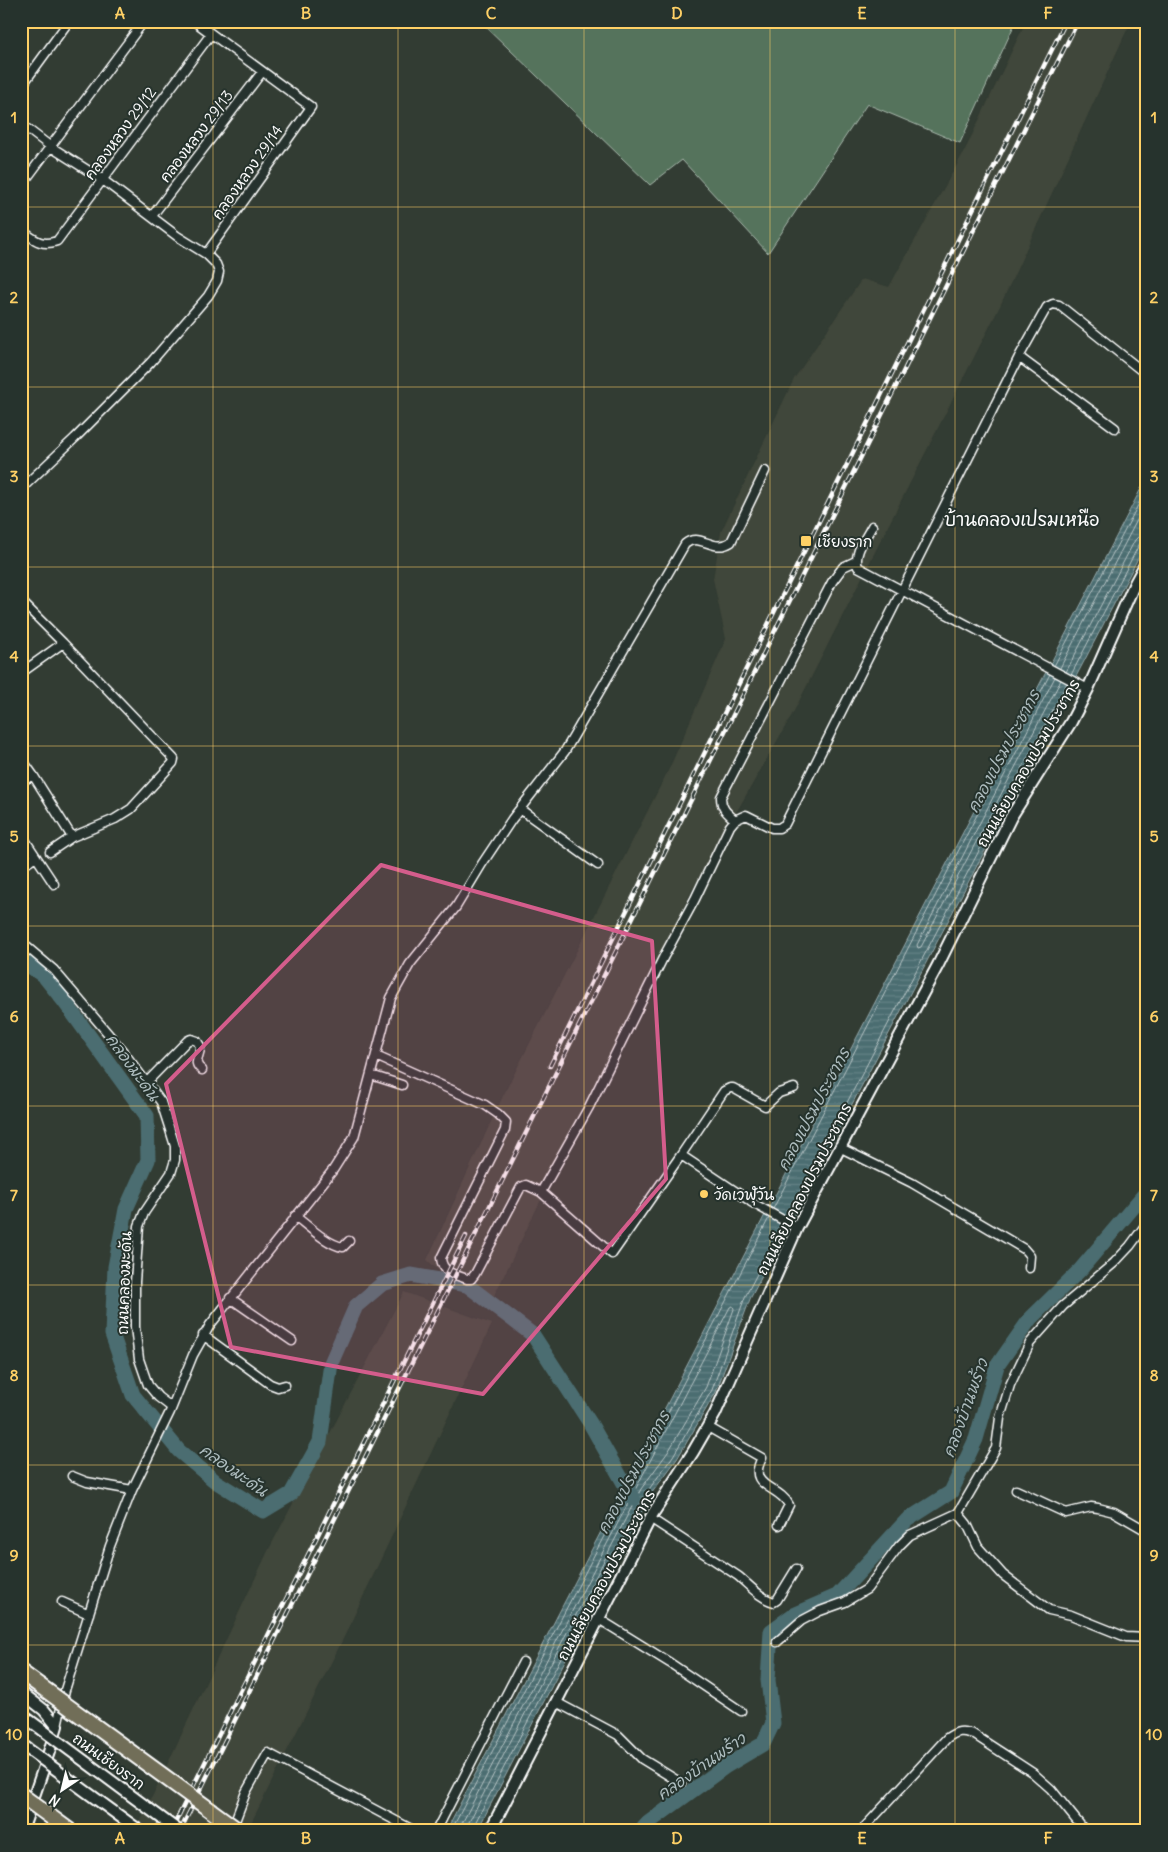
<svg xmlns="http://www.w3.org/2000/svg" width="1168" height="1852" viewBox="0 0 1168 1852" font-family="Delius,'Playpen Sans Thai',sans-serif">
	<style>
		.built { fill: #40463a }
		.grass { fill: #54735c; stroke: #aab9ae }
		.water { fill: url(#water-rules); stroke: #93a7aa }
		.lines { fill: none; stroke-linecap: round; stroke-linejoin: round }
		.shore { stroke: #b7c5c6; stroke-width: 1 }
		.river { stroke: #4b6d71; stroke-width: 15 }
		.street-casing { stroke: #fff; stroke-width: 11 }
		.secondary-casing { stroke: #fff; stroke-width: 14 }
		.street { stroke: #26332d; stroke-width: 8 }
		.secondary { stroke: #26332d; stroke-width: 10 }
		.rail-casing { stroke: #fff; stroke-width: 4.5 }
		.rail { stroke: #26332d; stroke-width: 2.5; stroke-dasharray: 8; stroke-linecap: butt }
		.secondary-bridge-casing { stroke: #fff; stroke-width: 14; stroke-linecap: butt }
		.highway-bridge-casing { stroke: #fff; stroke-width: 18; stroke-linecap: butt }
		.secondary-bridge { stroke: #26332d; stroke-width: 10 }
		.highway-bridge { stroke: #716e59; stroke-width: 14 }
		.marked { fill: #d45d8c; fill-opacity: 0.2; stroke: #d45d8c; stroke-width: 4; stroke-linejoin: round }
		.grid { fill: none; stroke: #ffd166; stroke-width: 1; stroke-opacity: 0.55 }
		.poi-dot { fill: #ffd166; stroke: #26332d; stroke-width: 2 }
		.labels { text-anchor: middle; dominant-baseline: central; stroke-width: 4; stroke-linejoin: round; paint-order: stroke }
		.street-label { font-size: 15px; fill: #fff; stroke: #26332d }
		.poi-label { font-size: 15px; fill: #fff; stroke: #26332d; text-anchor: start }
		.water-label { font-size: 16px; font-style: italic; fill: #aebdbf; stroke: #26332d }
		.quarter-label { font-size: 18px; fill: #fff; stroke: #26332d }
		.neatline { fill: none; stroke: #ffd166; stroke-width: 2 }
		.grid-label { font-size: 16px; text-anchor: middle; font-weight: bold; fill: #ffd166 }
	</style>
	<defs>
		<pattern id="water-rules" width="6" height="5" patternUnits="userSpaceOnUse" patternTransform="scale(1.25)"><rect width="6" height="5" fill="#4b6d71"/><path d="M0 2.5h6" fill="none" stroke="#668386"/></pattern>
	</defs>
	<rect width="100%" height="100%" fill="#323c33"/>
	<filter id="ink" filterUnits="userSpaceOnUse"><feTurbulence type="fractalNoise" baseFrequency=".02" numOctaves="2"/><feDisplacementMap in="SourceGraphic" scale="10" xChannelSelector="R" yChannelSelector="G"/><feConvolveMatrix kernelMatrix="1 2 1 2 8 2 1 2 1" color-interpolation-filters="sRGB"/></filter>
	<g filter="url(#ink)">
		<path class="built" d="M1026,21h105l-131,285 -207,407 -100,175 -199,408 -51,-22 -16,-14 76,-164 167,-329 56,-128 -13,-60 8,-47 73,-153 68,-100 27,8 76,-137z
			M404,1292l88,32 -148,313 -97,194h-111l132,-280z"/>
		<path class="grass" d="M480,21h536l-56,122 -93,-39 -99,149 -86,-93 -32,25z"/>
		<path class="water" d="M1147,477v64l-397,758 -34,93 -39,67 -26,35 -174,337h-31z"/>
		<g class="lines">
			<path class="shore" d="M1054,666l93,-178
				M1060,668l87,-167
				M1066,672l69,-132 5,-5 7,-1
				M1071,675l69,-132 7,-3
				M1055,677l-138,268 1,3 3,-1 140,-267
				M773,1209l277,-535
				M787,1217l280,-534
				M451,1831l318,-613
				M458,1831l272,-524 3,-1 1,3 -28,78 -38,65 -27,37 -173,335 -1,7
				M473,1831v-4l174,-335 26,-36 39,-66 33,-93 37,-71"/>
			<path class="river" d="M21,960l23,16 20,25 83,115 1,44 -22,49 -11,58 -3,67 21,61 46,56 36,30 48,30 28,-17 29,-52 11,-79 25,-57 26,-22 29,-9 56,10 66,50 57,88 43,76
				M641,1831l7,-8 78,-57 37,-22 10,-21 -5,-43 3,-49 22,-16 44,-19 70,-76 44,-28 25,-53 21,-73 33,-47 50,-49 67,-79"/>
			<defs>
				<path id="street" d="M194,21l117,86 -105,147
					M21,87l48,-66
					M21,124l30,23 52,33 74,56 29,18 10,10 3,8 -2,9 -9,15 -57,66 -76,76 -54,51
					M21,186l123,-165
					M152,216l110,-144
					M21,230c13,9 20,17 36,11l154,-207
					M1019,357l96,71
					M872,526c-6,12 -19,27 -14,41l230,122
					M21,601l42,42
					M21,673l42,-30 111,116 -1,4 -42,46 -16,10 -43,18 -39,-62
					M21,758l12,17 -12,7
					M520,809l78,56
					M735,820c-9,-8 -14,-12 -14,-23l111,-215 11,-15 13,-6
					M21,834l33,50
					M50,852l22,-15
					M21,867l15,-10
					M21,942l33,28 68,80 39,52 10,31 4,13v14l-4,13 -27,40 -5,13 -4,56v45l4,32 9,26 10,12 13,10
					M376,1056l109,49 13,9 8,8 -1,8 -64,128c1,15 15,17 26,21h4l4,-5 46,-87 5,-2 15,7 71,62 69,-99 66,44
					M371,1075l31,10
					M147,1082l40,-41 4,-2 6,2 3,5c1,11 -9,16 2,24
					M839,1147l73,36 112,66 6,7 -1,12
					M681,1155l43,-64 6,-3h3l32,18 14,-13 15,-5
					M541,1192l48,-85 75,-151 31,-57 35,-73 5,-6 11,-5 26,13h7l6,-4 234,-467 28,-50 6,-3 6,1 88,70
					M751,1202l46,26
					M295,1216c13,10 33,29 48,31l6,-6
					M230,1298l62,43
					M203,1335l67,49 8,3 7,-2
					M708,1427l54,31c-16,30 17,27 27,47l-10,20
					M72,1476l15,6 45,8
					M1016,1490l50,23 25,-6 7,1 16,4 33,19
					M958,1513l9,11 11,23 25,28 46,35 22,5 55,22 21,1
					M650,1518l88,58c11,9 22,22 36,26l3,-2 19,-31
					M62,1602l27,12
					M599,1619l71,44 71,48
					M777,1642l24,-21 19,-10 25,-9 22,-13 32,-43 11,-11 48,-22 38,-65 4,-30 10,-33 20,-42 33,-37 51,-43 16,-17 17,-23
					M556,1702l62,33 24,24 39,24
					M57,1726l8,-36 45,-144 22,-56 38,-78 23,-57 17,-30 123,-155 21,-33 37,-139 19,-34 46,-57 26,-43 30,-45 53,-68 120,-207c15,-13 27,10 46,-2l34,-71
					M232,1829l14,-37 22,-39 147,78
					M436,1831l87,-169
					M861,1831l86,-93c10,-7 15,-8 26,-4l60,39 18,16 34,42"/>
				<path id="secondary" d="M21,1692l23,18 13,16 -8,26 -27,79
					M490,1831l162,-316 41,-63 22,-38 82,-186 141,-263 73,-148 60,-95 17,-33 46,-104 13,-24"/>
			</defs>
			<use href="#street" class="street-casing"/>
			<use href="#secondary" class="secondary-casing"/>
			<use href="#street" class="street"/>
			<use href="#secondary" class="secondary"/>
			<defs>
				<path id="rail" d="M550,1066l516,-1045
					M171,1831l295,-595
					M180,1831l734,-1481 164,-329"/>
			</defs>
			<use href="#rail" class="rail-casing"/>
			<use href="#rail" class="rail"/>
			<defs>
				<path id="secondary-bridge" d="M21,1714l158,117
					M21,1744l119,87"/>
				<path id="highway-bridge" d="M21,1672l218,159
					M21,1795l49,36"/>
			</defs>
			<use href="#secondary-bridge" class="secondary-bridge-casing"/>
			<use href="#highway-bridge" class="highway-bridge-casing"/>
			<use href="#secondary-bridge" class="secondary-bridge"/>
			<use href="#highway-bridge" class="highway-bridge"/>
		</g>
	</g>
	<path class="marked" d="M381,865l271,76 14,238 -183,215 -252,-47 -65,-263z"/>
	<path class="grid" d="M213,21v1810M398,21v1810M584,21v1810M770,21v1810M955,21v1810M21,207h1126M21,387h1126M21,567h1126M21,746h1126M21,926h1126M21,1106h1126M21,1285h1126M21,1465h1126M21,1645h1126"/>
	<g class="poi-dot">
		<rect x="800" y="535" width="12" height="12" rx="2.5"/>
		<circle cx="704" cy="1194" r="5"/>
	</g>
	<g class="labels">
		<g class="street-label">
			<text transform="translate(120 133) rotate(-54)">คลองหลวง 29/12</text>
			<text transform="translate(196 136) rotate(-53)">คลองหลวง 29/13</text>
			<text transform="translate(247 172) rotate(-55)">คลองหลวง 29/14</text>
			<text transform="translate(1028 763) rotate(-60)">ถนนเลียบคลองเปรมประชากร</text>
			<text transform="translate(804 1189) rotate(-63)">ถนนเลียบคลองเปรมประชากร</text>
			<text transform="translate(124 1283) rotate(-88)">ถนนคลองมะดัน</text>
			<text transform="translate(606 1575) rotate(-62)">ถนนเลียบคลองเปรมประชากร</text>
			<text transform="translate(109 1761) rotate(36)">ถนนเชียงราก</text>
		</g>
		<g class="poi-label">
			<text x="817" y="541">เชียงราก</text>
			<text x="714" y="1194">วัดเวฬุวัน</text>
		</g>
		<g class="water-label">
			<text transform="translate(1003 751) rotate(-62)">คลองเปรมประชากร</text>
			<text transform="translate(133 1067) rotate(54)">คลองมะดัน</text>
			<text transform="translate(813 1109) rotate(-62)">คลองเปรมประชากร</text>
			<text transform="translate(965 1408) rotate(-70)">คลองบ้านพร้าว</text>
			<text transform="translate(234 1470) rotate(35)">คลองมะดัน</text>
			<text transform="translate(633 1472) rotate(-62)">คลองเปรมประชากร</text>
			<text transform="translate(701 1766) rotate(-35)">คลองบ้านพร้าว</text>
		</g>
		<g class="quarter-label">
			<text x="1022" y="519">บ้านคลองเปรมเหนือ</text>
		</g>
	</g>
	<rect width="1168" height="1852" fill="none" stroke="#26332d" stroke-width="55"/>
	<g transform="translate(62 1790) rotate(215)" stroke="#26332d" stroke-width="4" paint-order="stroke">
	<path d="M0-4L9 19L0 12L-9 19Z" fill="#ffffff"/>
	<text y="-8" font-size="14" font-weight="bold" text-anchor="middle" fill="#ffffff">N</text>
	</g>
	<rect x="28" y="28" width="1112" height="1796" class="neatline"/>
	<g class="grid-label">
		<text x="120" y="19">A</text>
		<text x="306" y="19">B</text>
		<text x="491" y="19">C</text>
		<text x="677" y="19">D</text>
		<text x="862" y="19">E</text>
		<text x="1048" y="19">F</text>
		<text x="14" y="123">1</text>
		<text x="1154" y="123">1</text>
		<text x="14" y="303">2</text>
		<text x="1154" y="303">2</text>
		<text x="14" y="482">3</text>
		<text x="1154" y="482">3</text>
		<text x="14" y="662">4</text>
		<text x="1154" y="662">4</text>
		<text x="14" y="842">5</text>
		<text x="1154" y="842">5</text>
		<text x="14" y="1022">6</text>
		<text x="1154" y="1022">6</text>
		<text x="14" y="1201">7</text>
		<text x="1154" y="1201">7</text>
		<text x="14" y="1381">8</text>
		<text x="1154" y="1381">8</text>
		<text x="14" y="1561">9</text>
		<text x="1154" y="1561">9</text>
		<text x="14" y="1740">10</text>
		<text x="1154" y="1740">10</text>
		<text x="120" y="1844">A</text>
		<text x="306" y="1844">B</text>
		<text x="491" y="1844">C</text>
		<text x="677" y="1844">D</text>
		<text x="862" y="1844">E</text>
		<text x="1048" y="1844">F</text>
	</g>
</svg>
